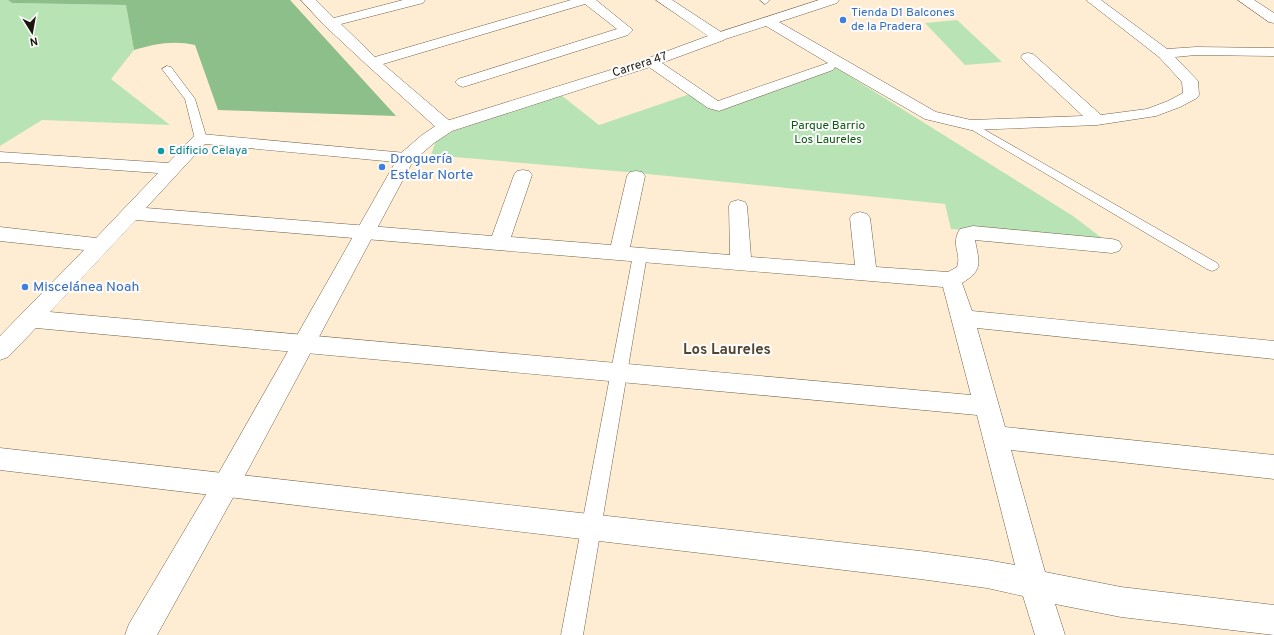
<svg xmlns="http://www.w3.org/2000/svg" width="1274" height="635" viewBox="0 0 1274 635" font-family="Overpass,sans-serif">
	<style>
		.green { fill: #b8e4b5 }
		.forest { fill: #8cbf8a }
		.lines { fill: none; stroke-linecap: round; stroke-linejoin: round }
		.lane-casing { stroke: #71624b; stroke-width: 1 }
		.street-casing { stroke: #71624b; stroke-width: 1 }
		.secondary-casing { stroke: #71624b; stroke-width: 1 }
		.lane { fill: #fff; fill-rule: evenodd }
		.street { fill: #fff; fill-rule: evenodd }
		.secondary { fill: #fff; fill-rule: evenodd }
		.shop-dot { fill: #3f7fe0; stroke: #fdfdfd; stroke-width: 1.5 }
		.culture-dot { fill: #0f9aa8; stroke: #fdfdfd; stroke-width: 1.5 }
		.labels { text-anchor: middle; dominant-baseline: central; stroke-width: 4; stroke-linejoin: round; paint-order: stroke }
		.far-shop-label { font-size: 12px; fill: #366cbe; stroke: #fdfdfd; text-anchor: start }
		.far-street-label { font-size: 12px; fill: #1c160c; stroke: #fdfdfd }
		.far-park-label { font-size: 12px; fill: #0d5612; stroke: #fdfdfd }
		.far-culture-label { font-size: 12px; fill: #0d838f; stroke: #fdfdfd; text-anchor: start }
		.shop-label { font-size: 14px; fill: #366cbe; stroke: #fdfdfd; text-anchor: start }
		.neighbourhood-label { font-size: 15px; font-weight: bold; fill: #52442e; stroke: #fdfdfd }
	</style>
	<rect width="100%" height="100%" fill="#ffedd3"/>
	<path class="green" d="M0,0h8l4,3 114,2 8,45 -23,29 59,46 -128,-5 -42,26z
		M957,20l45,42 -37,3 -40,-42z
		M835,67l238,149 34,26 -156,-13 -6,-25 -307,-31 -207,-18 5,-15 18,-9 107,-36 38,30 91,-31 25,15z"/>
	<path class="forest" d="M8,0h282l106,116 -178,-6 -23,-65c-22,-5 -41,-1 -61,5l-8,-45 -114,-2z"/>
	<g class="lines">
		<defs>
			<path id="lane" d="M760,0h9v1l-4,3z
				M167,66l4,1 24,32 12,40 -2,2h-8l-2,-2 -10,-40 -23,-30z
				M971,122l246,141 2,3 -2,3 -5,2 -5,-2 -240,-142 -2,-2 2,-2z
				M640,250l5,2 2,3 -64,380h-22l72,-380 2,-3z"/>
			<path id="street" d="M301,0h15l18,18 69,-18h22l-2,3 -82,21 34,33 196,-57h25l37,30 -5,5 -165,52 -5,-2 -3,-3 3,-3 159,-50 -32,-25 -202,60 69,59 2,4 -2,4 -6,1 -6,-1 -73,-66 -42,-39z
				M819,0h20l-2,3 -58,19 157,90 35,8 112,-4 -60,-56 -2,-3 2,-3 5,-1 5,1 68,61 46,-6 21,-8 15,-8 -1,-11 -23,-25 -73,-57h15l66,49 29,-2 78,1v8l-78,-1 -21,2 23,24 1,14 -2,3 -17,9 -24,9 -59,9 -126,5 -46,-11 -90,-52 -2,3 -114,41 -11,-3 -62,-43 -2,-3 2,-3 5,-1 5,1 62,42 110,-38 -62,-37 -47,15 -5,-1 -2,-3 2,-3z
				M1238,0h16l20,13v10l-5,-1z
				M201,134l205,19 6,1 3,4 -3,4 -6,1 -201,-19 -59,64 346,28 22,-61 3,-4 6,-1 6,1 3,4 -21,62 100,8 16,-69 3,-4 6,-1 6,1 3,4 -15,71 100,8 -1,-49 2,-4 7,-2 7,2 2,4 4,51 104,8 -5,-47 3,-4 7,-2 7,2 3,4 6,49 72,5 9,-5c5,-14 -7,-22 3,-38l13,-3 139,13 7,2 3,5 -3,5 -7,2 -137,-13c4,22 9,30 -13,43l10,28 302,30v18l-297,-31 28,99 269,28v24l-263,-29 34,122 76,15 153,18v30l-153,-18 -66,-13 10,31h-30l-12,-39 -36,-8 -67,-9 -920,-109v-22l920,103 67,9 28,5 -38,-150 -941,-87 -28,29 -8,3v-24l84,-86 -84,-9v-14l96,11 62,-65 -155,-11h-3v-10l168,11 27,-28zM136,220l807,67 28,108 -921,-83z"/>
			<path id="secondary" d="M656,0h16l52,34 2,3 -2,3 -68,25 -204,66 -18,12 -21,18 -178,333 -78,141h-32l4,-11 88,-148 183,-322 22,-19 18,-12 206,-64 62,-23z"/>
		</defs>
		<use href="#lane" class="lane-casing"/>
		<use href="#street" class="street-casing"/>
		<use href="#secondary" class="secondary-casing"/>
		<use href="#lane" class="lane"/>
		<use href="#street" class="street"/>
		<use href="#secondary" class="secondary"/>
	</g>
	<g class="shop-dot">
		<circle cx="843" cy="20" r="4"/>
		<circle cx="382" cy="167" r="4"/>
		<circle cx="25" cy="287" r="4"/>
	</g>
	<circle class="culture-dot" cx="161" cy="151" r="4"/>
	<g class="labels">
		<g class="far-shop-label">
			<text x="851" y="13">Tienda D1 Balcones<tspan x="851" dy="14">de la Pradera</tspan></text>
		</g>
		<g class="far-street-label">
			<text transform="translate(640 65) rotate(-18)">Carrera 47</text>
		</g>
		<g class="far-park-label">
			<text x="828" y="126">Parque Barrio<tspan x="828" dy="14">Los Laureles</tspan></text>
		</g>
		<g class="far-culture-label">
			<text x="169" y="151">Edificio Celaya</text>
		</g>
		<g class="shop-label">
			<text x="390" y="159">Droguería<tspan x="390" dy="16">Estelar Norte</tspan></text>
			<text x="33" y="287">Miscelánea Noah</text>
		</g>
		<g class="neighbourhood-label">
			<text x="727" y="350">Los Laureles</text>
		</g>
	</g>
	<g transform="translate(32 32) rotate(169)" stroke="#fdfdfd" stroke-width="3" paint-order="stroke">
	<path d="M0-3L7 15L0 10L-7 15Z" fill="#1c160c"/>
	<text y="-6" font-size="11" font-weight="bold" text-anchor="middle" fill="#1c160c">N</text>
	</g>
</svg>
